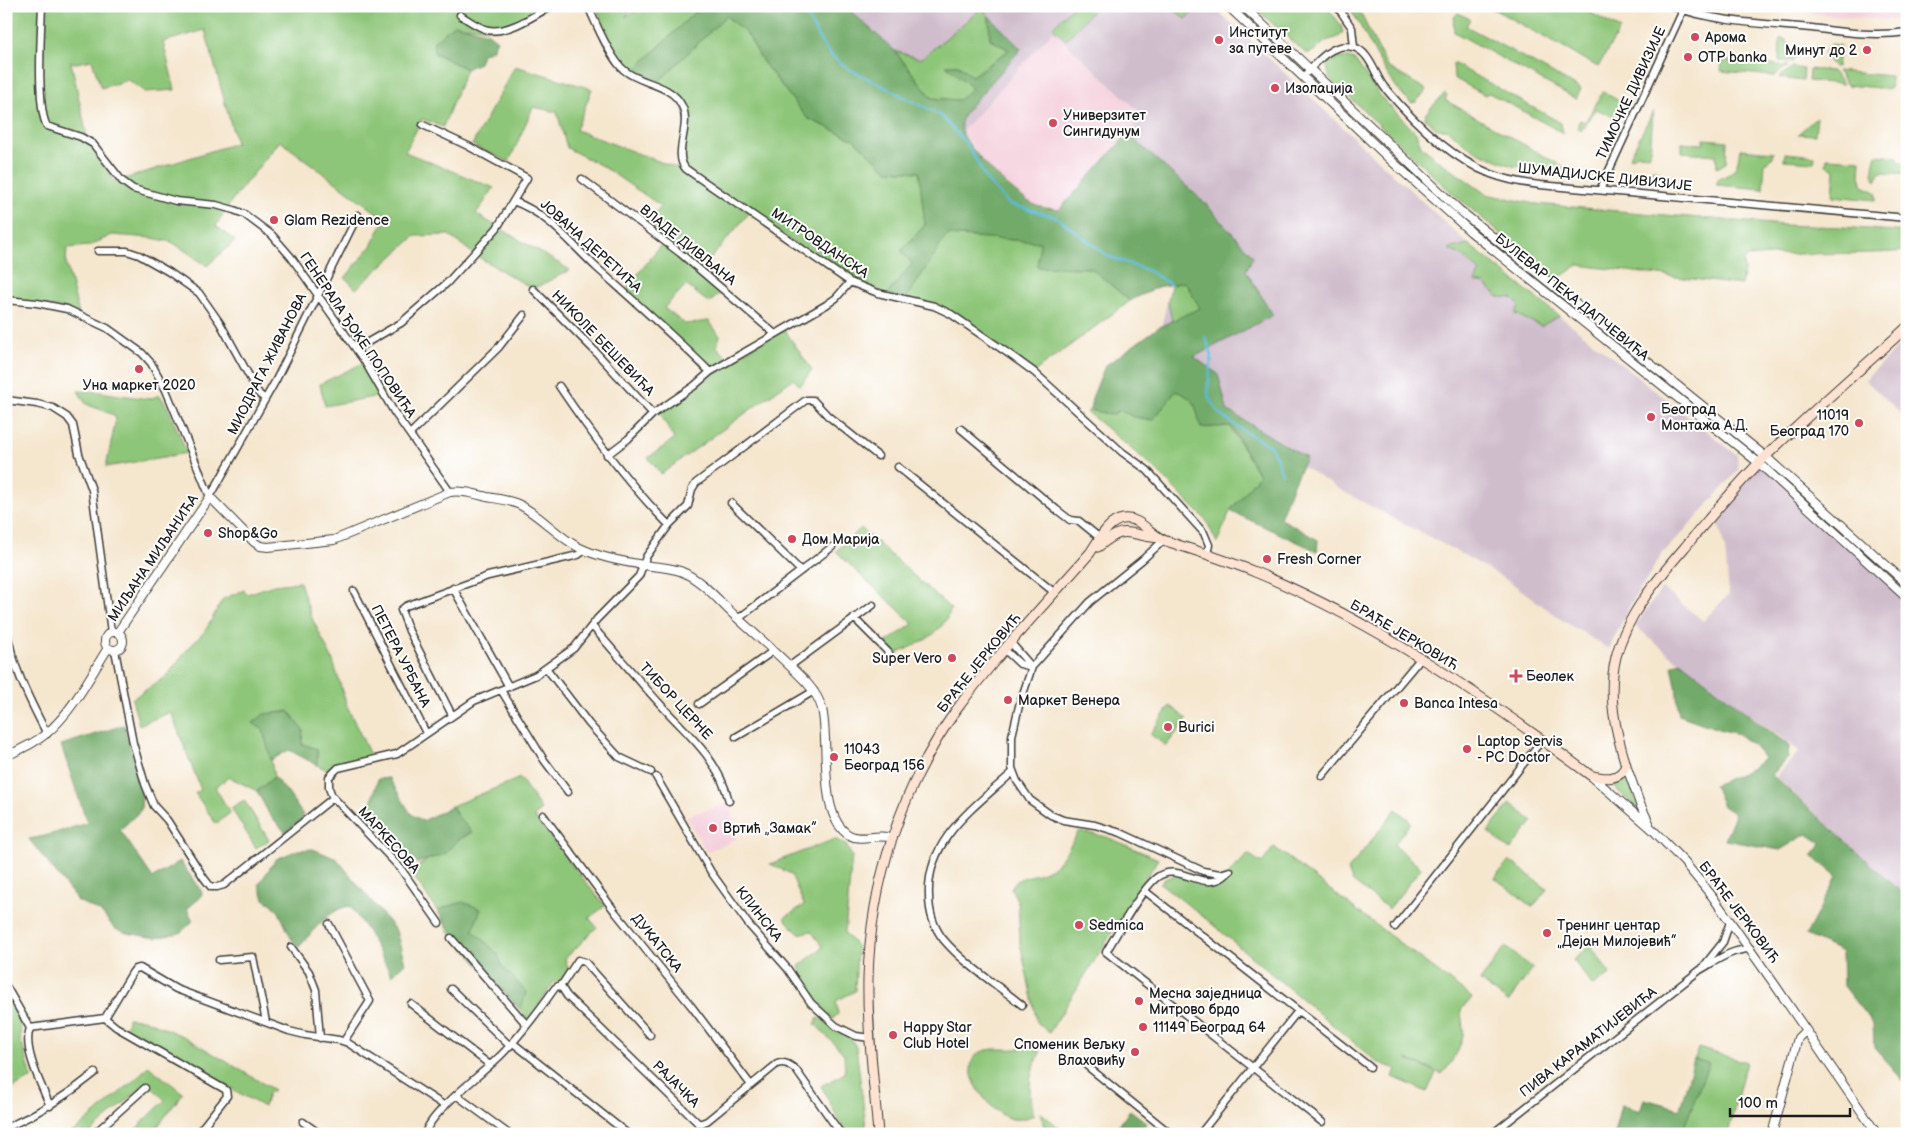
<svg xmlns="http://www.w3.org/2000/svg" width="1913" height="1140" viewBox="0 0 1913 1140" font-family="'Balsamiq Sans',sans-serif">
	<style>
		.built { fill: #f4cfdc }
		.industrial { fill: #d0bdcc }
		.green { fill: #8ec679; stroke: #55714a; fill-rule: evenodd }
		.forest { fill: #72ab69; stroke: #476442 }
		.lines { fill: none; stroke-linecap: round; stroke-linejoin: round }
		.stream { stroke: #5bbbd9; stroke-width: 2.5 }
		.minor-casing { stroke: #3d3a37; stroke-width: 9 }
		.tertiary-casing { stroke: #3d3a37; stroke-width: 10 }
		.secondary-casing { stroke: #3d3a37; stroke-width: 11 }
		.minor { stroke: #fff; stroke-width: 6 }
		.tertiary { stroke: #fff; stroke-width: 8 }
		.secondary { stroke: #fee3d2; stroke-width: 9 }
		.poi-dot { fill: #d1495b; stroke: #fff; stroke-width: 2 }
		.labels { text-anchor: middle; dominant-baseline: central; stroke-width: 4; stroke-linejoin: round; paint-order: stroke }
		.poi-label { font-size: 14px; fill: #1c1c1c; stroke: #fff; text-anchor: start }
		.street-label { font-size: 14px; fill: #1c1c1c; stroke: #fff }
	</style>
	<rect width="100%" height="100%" fill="#fff"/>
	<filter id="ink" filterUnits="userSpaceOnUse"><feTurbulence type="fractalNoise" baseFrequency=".02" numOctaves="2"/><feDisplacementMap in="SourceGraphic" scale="10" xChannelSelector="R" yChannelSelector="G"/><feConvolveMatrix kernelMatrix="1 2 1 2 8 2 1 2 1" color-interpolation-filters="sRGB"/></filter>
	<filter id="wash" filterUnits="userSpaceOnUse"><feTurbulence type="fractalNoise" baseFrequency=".0096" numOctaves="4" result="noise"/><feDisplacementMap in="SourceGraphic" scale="20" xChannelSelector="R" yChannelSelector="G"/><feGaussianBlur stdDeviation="1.12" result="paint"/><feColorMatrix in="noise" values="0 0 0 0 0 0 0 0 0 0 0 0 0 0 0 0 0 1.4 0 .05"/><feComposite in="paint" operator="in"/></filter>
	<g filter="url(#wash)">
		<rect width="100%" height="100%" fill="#f5e6ce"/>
		<path class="built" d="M1744,6h163v12l-12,2 -37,-2z
			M1052,30l92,86 -85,93 -26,-5 -22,-14 -28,-28 -21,-31z
			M731,803l6,36 -31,13 -20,-36z"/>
		<path class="industrial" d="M793,6h420l255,238 269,211 1,15 -40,46 -36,38 -31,49 -22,46 -47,-29 -49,-36 -42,-25 -127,-67 -96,-59 -90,-92 13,-56 -63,-29 -49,-47 85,-93 -91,-85 -91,100z
			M1907,337v82l-42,-39z
			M1759,463l148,135v299l-131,-120 23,-26 -128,-95 -36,-30 27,-38 41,33 26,-27 -4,-45 -5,-20 -9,-12z"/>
		<path class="green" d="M6,6h545l-51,24 -45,-5 -21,28 32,16 -23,58 -21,-8 -17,33 89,36 -18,26 94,56 -37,19 -58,-34 -26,-20 -34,1 -59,53 -11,-11 26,-32 14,-27 -105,-78 -48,59 -16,26 19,15 -28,25 -35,-24 -20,-4 -40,-3 -23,11 -22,2 -1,15 13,51 -12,-5 -61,-9zM205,30l31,113 -121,39 -27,-41 -17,-79 5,1 16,-3 9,28 27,-8 17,12 30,-2 -12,-48z
			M596,6h40l-11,11 20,-11h56l-68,66c-20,-17 -28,-42 -37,-66z
			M1073,6h24l-31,34 -13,-13z
			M1171,6h30l-16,13z
			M1253,6h73l15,19 2,8c-4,5 -8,5 -14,7 -9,3 -14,15 -24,13z
			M1348,6h9l30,61 40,23 -11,12 -5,1c-29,-27 -41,-65 -63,-97z
			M1488,6h91l41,23 -22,38z
			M982,8l7,8 1,23 19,11 -37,26 -13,-11h-12l26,23 -14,12 -27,-2 -37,-47 26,8z
			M1458,13l12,6 -4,7 115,63 -5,10 -122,-67c0,-7 -3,-14 4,-19z
			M726,16l21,18 16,28 44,56 46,21 34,31 33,2 5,53 -23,26 10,13 -25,31 -37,-13 -100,-70 -49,58 23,20 -15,13 -23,-18 -22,23 21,16 24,-3 11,15 -3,11 13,13 54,-31 28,41 -12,16 -7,-7 -132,95 -13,-16 26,-19 -15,-28 51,-39 -86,-80 40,-51 -20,-16 17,-19 -59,-40 -35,-18 -10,-36 -24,-5 -24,55 -37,-17 43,-79 77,23 -16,41 98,37 11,2 -2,-6 3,-41 -4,-18 -27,-19z
			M1780,39h5l13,17 -6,6 -13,-1z
			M1831,44l9,1 -3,22h-3l-11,-14z
			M1339,58h9l7,2 27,38 34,35 5,13 14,12 51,36 50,10 247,21 58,2 66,5v19c-54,5 -107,0 -160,6l-4,5 1,9 -3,14 -163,-20 -22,15 -105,-88 -121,-113 -3,-12 2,-5z
			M1722,60l66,6 -14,10 -53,-5z
			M1453,63l108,60 2,10 -74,-40 -4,2 -31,-17z
			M1792,67l12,2 -1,12 -24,-3z
			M1809,69l23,2 11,13 -35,-3z
			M1837,71l54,5 -1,13 -43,-4z
			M1603,92l22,12 -9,14 -20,-9 -15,22 -3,-3v-5l2,-3 5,2z
			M1445,93l2,2 -2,5 131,74 -64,-8 -32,-13 -12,-7 -22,-17h-9l-12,-10 1,-6z
			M1653,111l-3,44 -12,-1 -9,4z
			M1817,117l-2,18 -17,-1z
			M1704,139l23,2 -1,22 -9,5 -1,-13 -34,-3v-9l22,1z
			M1740,149l34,3 -1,5 -8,6 -2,26 -47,-4 3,-7c18,-5 18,-12 21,-29z
			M1785,153l30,3 -1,6 -30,-2z
			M1876,155l22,2 1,5h8v12l-26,-2 -5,9c-5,-9 -3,-17 0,-26z
			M1827,158l34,2 -1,16 3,10 13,6v8l-43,-4 2,-27 -9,-4z
			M1652,169h3l8,9h9v4l-29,-2 7,-7z
			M947,235l94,7 -4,25 54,1 39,33 -96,71 -83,-58 -45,-15z
			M1468,244l91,72 -18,10 -26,-12 4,-9 -7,-7 -14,-1 -13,-13 -10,-2 5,-11 -18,-15 -14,-7z
			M1185,282l20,32 -33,15v-8l-4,-18 3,-18z
			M365,362l19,33 -59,11 -5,-22z
			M78,391l21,1 50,7 11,-4 8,13 19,45 -81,14 10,-48 -2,-4 -28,-11z
			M1176,391c22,9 20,16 25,37l28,-3 30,50 -29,36 -13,32 -11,-23 -53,-53 -66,-55 3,-2 22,5 8,-5 13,7z
			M861,528l90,81c-9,26 -31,34 -55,45l-11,-11 28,-19c-25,-26 -53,-47 -77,-73z
			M300,582l11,34 22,45 14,45 24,51 -44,13 -10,-5v-16l-54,-19 6,19 5,28 -17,14 -28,-14 -14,10 15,26 -14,11 -21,-31 6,-3 -30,-78 -32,13 -7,-26 35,-23 18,-24 20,-21 18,-32 21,-9 3,4 27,-9z
			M1170,706l17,13 -21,27 -16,-12z
			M520,778l21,31 -7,8 71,89 -16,12 8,9 -32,32 4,11 -8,11 -7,1 -25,38 -79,-87 -10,-18 -30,-44 62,-39 -15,-16 -5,-10z
			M1627,778l13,33 -26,-24z
			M244,800l25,40 -13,8 -25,-40z
			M1510,803l23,18 -23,29 -22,-18z
			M1396,809l15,13 -17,23 27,23 -32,41 -37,-28 -4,-11z
			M1079,831l28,6 51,22 -109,174 -12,-11 -17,-79 -2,-41 -7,-14c5,-13 24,-11 35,-17 15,-6 25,-27 33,-40z
			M835,839l11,6 6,11 -7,77 12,14 -2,44 -19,10 2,13 -5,5 -26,-27 -8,-26 24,-19 -12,-16 -12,3 -15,-16 20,-13 -13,-31 -21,-10z
			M1274,847l198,151 -11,12c0,8 3,17 2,25 -2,12 -12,30 -21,39l-35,-15 29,14 -9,19 -34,-15 3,-8 -19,-7 -171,-143 -46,-36c18,-18 41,3 62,-5 7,-3 20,-18 26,-24l14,9z
			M1509,860l38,29 -14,18 -38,-29z
			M1590,945l20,29 -17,12 -20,-26z
			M1505,947l28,21 -25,34 -28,-21z
			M6,996l15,29 -1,12 12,41 -26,14z
			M128,1018l15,1 42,18 89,53 -6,3 -4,14 -140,-79 3,-3z
			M818,1018l31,17 7,12 11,87h-21l-25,-48 24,-13 -1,-19 -29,-30z
			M1031,1045l9,7c-12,28 -12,33 -6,63 -7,3 -14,5 -22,4 -21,-4 -59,-53 -31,-67 11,-5 24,-2 35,-3 5,-1 10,-3 15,-4z
			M1698,1048l48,14 -18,72h-114l7,-29 19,6 4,-12 36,10z
			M148,1066l35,27 -31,41h-28l5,-4 4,2 32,-32 -18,-17 -58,51h-21l8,-4 62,-53z
			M1040,1112l27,22h-21z"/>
		<path class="forest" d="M701,6h144l50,45 37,47 27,2 13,-12 -26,-23h12l14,11 37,-26 -19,-11 -1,-23 32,33 -55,62c-3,6 -6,11 -5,18 5,20 53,66 72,75 7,4 18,4 26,6l69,-76 76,68 49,54 -7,15 27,44 -79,42 24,17 9,36 79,48 -13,26 -13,34 38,22 -1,11 -87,-40 29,-36 -28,-49 -30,2c-6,-21 -3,-28 -25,-37l-23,29 -20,-3 -13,-7 -8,5 -22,-5 2,-12 13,-32 54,-39 41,-19 -15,-26 -28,5 -27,14 -39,-33 -54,-1 3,-25 -93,-7 -41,64 -19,-4 25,-31 -11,-13 24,-26 -6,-53 -32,-2 -34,-31 -46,-21 -44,-56 -16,-28 -21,-18 -71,69 -22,-13z
			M455,24l33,9 9,7 -5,10 -10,4 -3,9 -13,6 -32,-17 -1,-10z
			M1680,661l109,85 -1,11 -16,18 135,122v188l-33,-37 -1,-24 -30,-38 -1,-34 -36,-17 31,-59 -25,-20 10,-12 -15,-10 -27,16 -55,-10 10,-26 -12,-8 -9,-21 37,-16 13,-11 -10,-12 -16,-12 -20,-5 -39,-14 -3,-30 -4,-19z
			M289,711l14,19 -1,14 15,5v16l-28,-15 -18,10 -8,-30 -10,-7 11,-9z
			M124,725l18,66 -1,19 -21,20 33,48 27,-17 22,31 -1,5 -14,12 6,12 -13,12 -24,5 -29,-5 -12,-4 -14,-17 -23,-11 -49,-62 16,-3 42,-13 -26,-78z
			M274,777l14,16 15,22 -1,4 -17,13 -16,-18 -12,-23z
			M389,778l22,36 12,7 29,-15 5,10 15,16 -14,7 -13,15 -28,9 -22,-22 -2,-14 -13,-9 -10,-12 8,-27z
			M313,849l24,10 59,72 9,32 -13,13 -24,-44 -18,-26c-22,3 -37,26 -51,41l-7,-7 -13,-28 -7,-8 -8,-5 -5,-15 17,-25 22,-9z
			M463,902l18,7 -8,21 25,24 4,12 24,26 -5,17 -37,-38 -47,-60 9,-4z
			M1694,1059l15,4 -26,67 -34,-2 -3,6h-32l7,-29 19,6 4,-12 36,10z
			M1130,1110l17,13 -8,11h-26z"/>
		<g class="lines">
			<path class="stream" d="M793,6l15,12 13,24 11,14 17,13 91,46 27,29 21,38 21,22 47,13 52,39 41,15 22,14
				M1205,337l7,18 -4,32 1,11 10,15 23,17 28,16 6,10 6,18"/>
		</g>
	</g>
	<g filter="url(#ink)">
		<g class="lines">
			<defs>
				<path id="minor" d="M42,6c-1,25 -6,102 5,120l34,11 12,7 29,37 11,8 43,12 40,4 18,5 10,4 28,21 19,22 74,105 29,50 56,80
					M588,6c7,16 23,54 36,64 17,15 47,13 58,36 10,19 -10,48 4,63l164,113 28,11 56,13 17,8 61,42 22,16 88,80 25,18 57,63 5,12 -2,9
					M1337,6l15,22 2,19
					M1672,6c40,16 96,18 140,22 31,4 63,9 95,4
					M460,15c8,5 19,13 28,15 20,4 47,-15 63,-24
					M1303,77c13,-14 28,-35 50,-30 17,4 22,29 32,41 28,33 65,70 106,86 16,6 32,9 49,11l367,33
					M582,179l98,74 95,81
					M1600,190l85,-184
					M513,201c36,13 57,42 84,67 38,34 77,68 113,104
					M98,251h29l12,4 30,17 30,21 21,30 39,71 6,5
					M533,289l59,59 61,66
					M6,300l31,3 30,6 40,19 35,25 9,10 15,27 44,107
					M356,349l45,-26 46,-40 50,-55 30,-50 -59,-32 -45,-21
					M559,386c33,49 68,97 110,139
					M6,400l31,4 16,4 14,9 6,8 6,29 13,36 19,142
					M961,429l96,81 13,10 9,1 21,17
					M410,434l89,-87 25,-32
					M607,455l21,-16 25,-25 41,-28 16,-14 116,-67 10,-7 14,-16
					M898,467l157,126
					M210,497l66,-117 82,-165
					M731,503l70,68
					M1164,540l-22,20 -52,42 -58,65 -13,39 -7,30v32l5,13 13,19 21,15 12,5 32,5 26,8 82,38 17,3 10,-3
					M453,588l56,99
					M354,591l72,142
					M854,618l35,35
					M738,619l94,-72
					M6,625c5,39 23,74 41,109
					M592,626c23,26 45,53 69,79 28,31 57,53 68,96
					M1011,643l20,23
					M115,650l18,93 12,41 9,22 13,14 37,58 7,9h6l7,-2 109,-87
					M1005,650l15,14 12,3
					M790,666l83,-61
					M547,669l42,55 30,33 32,15
					M501,690l43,70 24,32
					M699,704l74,-53
					M452,715l-43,-84 -8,-21 5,-4 82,-30 82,-19 8,-2 7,-5
					M736,737l78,-46
					M1013,772c-38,35 -87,67 -84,124 0,16 4,30 14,43 22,26 53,45 79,66
					M1322,776l98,-117
					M656,777l55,95 38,53 38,43 24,35 25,23 20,10 14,2
					M543,815l73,98 76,94 59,78
					M1228,873c-23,24 -49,-14 -72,5 -16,13 -39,56 -50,74l216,170
					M1145,891l225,176
					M439,923l-38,-54 -69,-73 -3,-8v-11l9,-9 59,-14 77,-53 62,-26 38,-27 23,-29 42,-43 7,-19 23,-32 19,-19 4,-17 4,-6 110,-83h7l15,16 50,40
					M329,924l41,77 -26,40
					M1395,927l147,-187
					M451,938l76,87
					M291,947l18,25 7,18 4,48
					M219,960l34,-3 13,65
					M1703,967l20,-25 7,-20
					M560,985l7,11 132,128 8,-3 70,-57c8,-3 13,1 19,6l45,64
					M6,986l24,42
					M451,989l59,57
					M411,1004l79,61
					M105,1018l11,9 110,63 1,6 -30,38
					M30,1028l75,-10 27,-45 3,-4 5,-1 36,21 113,42 16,4 34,5 9,3 97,63
					M30,1028c-8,21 12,58 20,78
					M513,1043l115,91
					M1087,1066l84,68
					M456,1095l53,39
					M303,1122l17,12
					M6,1128c33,-15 61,-32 89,-55
					M94,1134l51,-46
					M425,1134c6,-24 62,-63 80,-83 18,-19 35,-42 50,-63l8,-5 15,-23 7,2 65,73
					M758,1134h10
					M1200,1134l98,-123
					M1492,1134l208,-164c16,-9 31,-21 51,-21"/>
				<path id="tertiary" d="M1228,6l167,158 76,68 288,231 148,135
					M1243,6l215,203 308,248 141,127
					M105 641a9 9 0 1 1 18 0a9 9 0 1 1-18 0Z
					M118,632l92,-135 44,45 6,4 8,1 66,-7 116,-48c12,-2 25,2 37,5 11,2 23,3 33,8 21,11 37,31 58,42 19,10 51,16 73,19 10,1 20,2 29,5 21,8 38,29 53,43 25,23 51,45 74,69 7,8 13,17 15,26 8,32 -5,107 27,126 13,7 27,-2 44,3
					M6,756c14,-6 29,-13 41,-23 26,-22 43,-57 61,-85
					M1626,765l14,39 9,19
					M1590,775l62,54 32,33 28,34 63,89 102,149
					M1772,1134l26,-96 8,-8"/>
				<path id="secondary" d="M1098,547c31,-25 28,-11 61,-9
					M878,1134c-4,-52 -11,-104 -10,-155 2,-96 34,-193 89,-270 40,-55 88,-105 133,-156 8,-12 18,-32 33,-34 17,-3 28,17 43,22 30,10 60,19 89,31 121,50 231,126 335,203 15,4 30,6 36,-10 -11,-35 -19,-71 -10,-108 11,-45 46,-83 75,-117 22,-26 44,-53 68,-77 47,-47 99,-91 148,-136"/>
			</defs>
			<use href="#minor" class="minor-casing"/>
			<use href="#tertiary" class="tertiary-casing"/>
			<use href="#secondary" class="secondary-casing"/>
			<use href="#minor" class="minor"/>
			<use href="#tertiary" class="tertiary"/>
			<use href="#secondary" class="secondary"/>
		</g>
	</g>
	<g class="poi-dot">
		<circle cx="1695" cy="37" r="5"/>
		<circle cx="1219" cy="40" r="5"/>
		<circle cx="1867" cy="50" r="5"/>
		<circle cx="1688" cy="57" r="5"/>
		<circle cx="1275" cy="88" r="5"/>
		<circle cx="1053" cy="123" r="5"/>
		<circle cx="274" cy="220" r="5"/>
		<circle cx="139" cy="369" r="5"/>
		<circle cx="1651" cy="417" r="5"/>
		<circle cx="1859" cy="423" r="5"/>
		<circle cx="208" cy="533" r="5"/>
		<circle cx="792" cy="539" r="5"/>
		<circle cx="1267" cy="559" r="5"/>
		<circle cx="952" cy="658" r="5"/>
		<path d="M1513.5 668.5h5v5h5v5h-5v5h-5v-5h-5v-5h5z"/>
		<circle cx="1008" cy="700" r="5"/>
		<circle cx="1404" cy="703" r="5"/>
		<circle cx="1168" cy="727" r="5"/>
		<circle cx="1467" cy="749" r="5"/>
		<circle cx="834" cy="757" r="5"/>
		<circle cx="713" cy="828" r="5"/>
		<circle cx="1079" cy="925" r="5"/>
		<circle cx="1547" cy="933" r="5"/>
		<circle cx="1139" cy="1001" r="5"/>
		<circle cx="1143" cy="1027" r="5"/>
		<circle cx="893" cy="1035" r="5"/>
		<circle cx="1135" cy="1052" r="5"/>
	</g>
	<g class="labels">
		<g class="poi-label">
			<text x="1229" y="32">Институт<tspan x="1229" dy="16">за путеве</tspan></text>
			<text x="1705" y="37">Арома</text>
			<text x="1857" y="50" text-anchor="end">Минут до 2</text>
			<text x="1698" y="57">OTP banka</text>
			<text x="1285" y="88">Изолација</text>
			<text x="1063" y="115">Универзитет<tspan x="1063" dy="16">Сингидунум</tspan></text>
			<text x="284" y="220">Glam Rezidence</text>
			<text x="139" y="385" text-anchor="middle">Уна маркет 2020</text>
			<text x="1661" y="409">Београд<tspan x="1661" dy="16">Монтажа А.Д.</tspan></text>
			<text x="1849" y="415" text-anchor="end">11019<tspan x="1849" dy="16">Београд 170</tspan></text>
			<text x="218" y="533">Shop&amp;Go</text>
			<text x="802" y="539">Дом Марија</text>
			<text x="1277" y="559">Fresh Corner</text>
			<text x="942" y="658" text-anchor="end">Super Vero</text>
			<text x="1526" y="676">Беолек</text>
			<text x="1018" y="700">Маркет Венера</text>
			<text x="1414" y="703">Banca Intesa</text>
			<text x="1178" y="727">Burici</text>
			<text x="1477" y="741">Laptop Servis<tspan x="1477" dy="16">- PC Doctor</tspan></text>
			<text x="844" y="749">11043<tspan x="844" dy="16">Београд 156</tspan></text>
			<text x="723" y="828">Вртић „Замак”</text>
			<text x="1089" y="925">Sedmica</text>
			<text x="1557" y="925">Тренинг центар<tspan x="1557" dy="16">„Дејан Милојевић”</tspan></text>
			<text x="1149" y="993">Месна заједница<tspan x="1149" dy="16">Митрово брдо</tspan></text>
			<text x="903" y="1027">Happy Star<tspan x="903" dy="16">Club Hotel</tspan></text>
			<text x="1153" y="1027">11149 Београд 64</text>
			<text x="1125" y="1044" text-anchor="end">Споменик Вељку<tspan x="1125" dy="16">Влаховићу</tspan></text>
		</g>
		<g class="street-label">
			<text transform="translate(1631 93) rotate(-65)">ТИМОЧКЕ ДИВИЗИЈЕ</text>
			<text transform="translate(1605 177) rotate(6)">ШУМАДИЈСКЕ ДИВИЗИЈЕ</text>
			<text transform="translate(820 243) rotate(34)">МИТРОВДАНСКА</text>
			<text transform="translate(688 245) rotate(39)">ВЛАДЕ ДИВЉАНА</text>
			<text transform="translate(591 246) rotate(42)">ЈОВАНА ДЕРЕТИЋА</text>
			<text transform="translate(1572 297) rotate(39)">БУЛЕВАР ПЕКА ДАПЧЕВИЋА</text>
			<text transform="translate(358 335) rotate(56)">ГЕНЕРАЛА ЂОКЕ ПОПОВИЋА</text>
			<text transform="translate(603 343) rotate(46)">НИКОЛЕ БЕШЕВИЋА</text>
			<text transform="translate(267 364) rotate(-63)">МИОДРАГА ЖИВАНОВА</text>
			<text transform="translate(153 558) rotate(-56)">МИЉАНА МИЉАНИЋА</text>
			<text transform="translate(1404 635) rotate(31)">БРАЋЕ ЈЕРКОВИЋ</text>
			<text transform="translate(401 656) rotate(63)">ПЕТЕРА УРБАНА</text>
			<text transform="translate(979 663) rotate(-51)">БРАЋЕ ЈЕРКОВИЋ</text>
			<text transform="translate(676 701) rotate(47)">ТИБОР ЦЕРНЕ</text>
			<text transform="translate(389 840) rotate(48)">МАРКЕСОВА</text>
			<text transform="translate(1739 912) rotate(53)">БРАЋЕ ЈЕРКОВИЋ</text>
			<text transform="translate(759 914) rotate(52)">КЛИНСКА</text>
			<text transform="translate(657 943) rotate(51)">ДУКАТСКА</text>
			<text transform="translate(1588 1042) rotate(-38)">ПИВА КАРАМАТИЈЕВИЋА</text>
			<text transform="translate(676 1084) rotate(45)">РАЈАЧКА</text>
		</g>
	</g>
	<rect width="1913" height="1140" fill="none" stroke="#fff" stroke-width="25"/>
	<path d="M1730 1108v8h120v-8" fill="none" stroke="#1c1c1c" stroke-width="2.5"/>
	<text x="1738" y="1108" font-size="15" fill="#1c1c1c" stroke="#ffffff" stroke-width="4" paint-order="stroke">100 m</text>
</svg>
